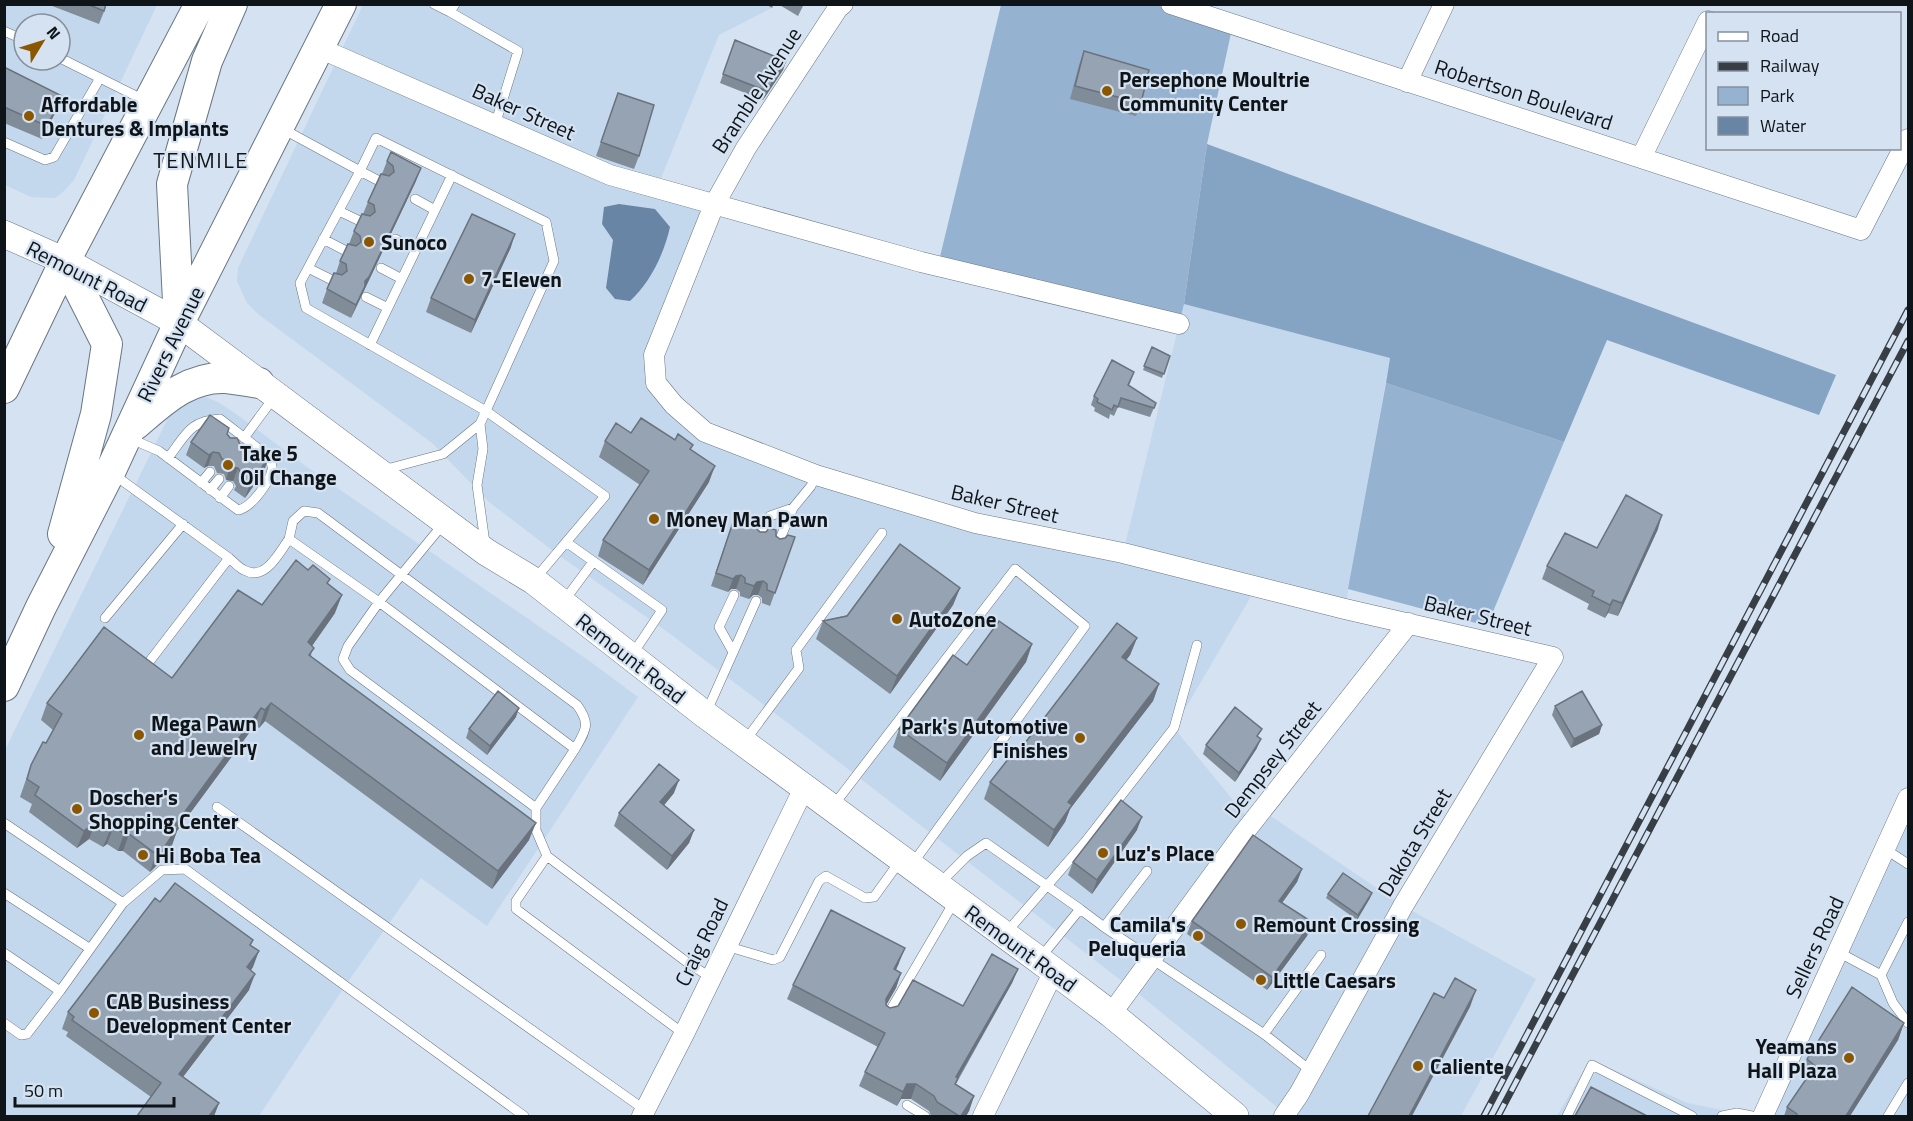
<svg xmlns="http://www.w3.org/2000/svg" width="1913" height="1121" viewBox="0 0 1913 1121" font-family="'Titillium Web',sans-serif">
	<style>
		.built { fill: #c4d8ed; fill-rule: evenodd }
		.green { fill: #96b2d1 }
		.forest { fill: #85a3c3 }
		.water { fill: #6985a5 }
		.lines { fill: none; stroke-linecap: round; stroke-linejoin: round }
		.service-casing { stroke: #6a7684; stroke-width: 10 }
		.minor-casing { stroke: #6a7684; stroke-width: 21 }
		.secondary-casing { stroke: #6a7684; stroke-width: 28 }
		.primary-casing { stroke: #6a7684; stroke-width: 32 }
		.service { stroke: #fff; stroke-width: 9 }
		.minor { stroke: #fff; stroke-width: 20 }
		.secondary { stroke: #fff; stroke-width: 27 }
		.primary { stroke: #fff; stroke-width: 30 }
		.rail-casing { stroke: #383e46; stroke-width: 7 }
		.rail { stroke: #d4e2f1; stroke-width: 4.5; stroke-dasharray: 14; stroke-linecap: butt }
		.wall { fill: #818c99 }
		.shaded-wall { fill: #69727d }
		.building { fill: #96a3b2; stroke: #69727d; stroke-width: 1.5 }
		.poi-dot { fill: #8a5700; stroke: #d4e2f1; stroke-width: 2 }
		.labels { text-anchor: middle; dominant-baseline: central; stroke-width: 4.5; stroke-linejoin: round; paint-order: stroke }
		.poi-label { font-size: 21px; font-weight: bold; fill: #0f1419; stroke: #d4e2f1; text-anchor: start }
		.street-label { font-size: 21px; fill: #0f1419; stroke: #d4e2f1 }
		.neighbourhood-label { font-size: 22px; letter-spacing: 1.5px; fill: #0f1419; stroke: #d4e2f1 }
	</style>
	<rect width="100%" height="100%" fill="#d4e2f1"/>
	<path class="built" d="M4,5h153l-83,175 -12,13 -7,5 -24,-1 -26,-12zM24,24h36v36h-36z
		M363,5h411l-2,3 -53,27 -62,153 57,17 -48,118 -10,60 49,49 93,36 325,85 61,-249 206,54 -45,251 -88,-23 -83,142 77,94 11,-12 141,96 133,73 -75,137h-173l-143,-117 -332,-257 -144,-109 -112,-79 -68,-52 -57,-59 -174,-129 -11,-11 -10,-22 1,-13z
		M201,395l17,7 21,14 68,51 281,193 50,37 -151,229 -66,-48 -76,108 -86,130h-254l-1,-364 167,-340z
		M1908,799v317h-145z
		M1590,1059l97,44 65,13h-195z"/>
	<path class="green" d="M1001,5h171l61,19 -26,120 -23,160 -5,20 -241,-59z
		M1386,383l178,59 -77,184 -139,-37z"/>
	<path class="forest" d="M1207,144l629,231 -17,40 -212,-75 -43,102 -178,-59 4,-25 -206,-54z"/>
	<path class="water" d="M619,204l36,5 15,18c-6,27 -20,56 -40,74l-15,-2 -9,-11 7,-48 -11,-16 2,-17z"/>
	<g class="lines">
		<defs>
			<path id="service" d="M434,4l16,8 5,-8
				M450,12l68,39 -23,74
				M4,31l20,9
				M60,58l84,42
				M281,128l79,43 -60,112 6,25 180,103 -6,13 -37,30 -60,16
				M4,142l41,18 9,-3 46,-79
				M383,183l-23,-12 16,-33 170,84 8,39 -68,150 119,85 -70,83
				M415,199l20,11
				M339,211l25,12
				M323,239l27,14
				M395,239l21,11
				M308,268l28,14
				M381,268l21,11
				M366,297l22,11
				M370,345l82,-170
				M480,424l3,25 -6,36 8,58
				M244,438l31,-42
				M131,439l28,12 79,59c13,-2 31,-27 34,-40 1,-5 -2,-10 -4,-14l-48,-37c-31,2 -34,16 -52,39
				M113,474l116,84c5,4 10,10 15,12 21,12 35,-17 45,-31l90,63 196,147 -39,59v22l11,26 141,107 22,14
				M201,483l9,-11
				M210,490l9,-11
				M220,498l9,-12
				M444,523l-65,79 -31,44 -5,13 7,11 186,138
				M289,539l4,-18 11,-10 14,2 259,192c14,19 9,25 -2,44
				M758,539l12,-23 23,-8
				M566,542l96,68 -30,45
				M777,546l16,-38 18,-22 5,-11
				M564,601l29,-39
				M105,618l78,-94
				M733,652l-14,-25 15,-32
				M149,662l80,-104
				M707,711l49,-110
				M745,741l54,-73 -3,-18 86,-117
				M833,806l182,-237 70,57 -172,237
				M217,807l428,303
				M4,823l119,80 -63,88
				M1885,849l23,15
				M547,856l-31,45v8l168,125
				M939,884l28,-28 19,-13 94,66
				M4,893l85,55
				M123,903l39,-33 23,-1 339,247
				M1104,927l43,-56
				M1006,933l79,-91 89,-114 23,-83
				M726,946l47,14 7,-3 39,-76 7,-5 39,22 9,-1 26,-36
				M1838,952l43,23 12,28 15,20
				M4,953l56,38 -33,43 -6,1 -17,-12
				M1041,957l39,-48 24,18 160,107 47,37
				M1881,975l27,-53
				M887,1016l67,-114
				M1264,1034l57,-79
				M907,1105l18,11
				M1567,1116l25,-51 100,51
				M1722,1116l15,-3 15,3
				M1888,1116l20,-33"/>
			<path id="minor" d="M843,4l-5,4 -92,140 -32,57 -60,150 2,28 18,22 31,27 111,43 159,48 148,30 222,56 208,48 -150,249 -104,188 -15,22
				M1171,4l690,226 47,-91
				M319,48l291,127 311,87 258,62
				M1407,82l37,-78
				M1641,158l67,-137
				M1111,1014l132,-180 166,-211
				M642,1116l42,-82 120,-246
				M983,1116l71,-145
				M1763,1116l145,-318"/>
			<path id="secondary" d="M4,234l61,27 114,62 307,229 48,29 169,132 351,258 57,43 124,102"/>
			<path id="primary" d="M179,321l-7,-137 35,-123 25,-57
				M4,388l61,-127 135,-257
				M136,424c26,-22 52,-48 90,-46 11,1 22,3 33,5
				M63,534l33,-120 11,-70 -42,-83
				M4,686l37,-79 69,-135 69,-149 162,-319"/>
		</defs>
		<use href="#service" class="service-casing"/>
		<use href="#minor" class="minor-casing"/>
		<use href="#secondary" class="secondary-casing"/>
		<use href="#primary" class="primary-casing"/>
		<use href="#service" class="service"/>
		<use href="#minor" class="minor"/>
		<use href="#secondary" class="secondary"/>
		<use href="#primary" class="primary"/>
		<defs>
			<path id="rail" d="M1484,1116l424,-806
				M1498,1116l410,-775"/>
		</defs>
		<use href="#rail" class="rail-casing"/>
		<use href="#rail" class="rail"/>
	</g>
	<path class="wall" d="M47,4h60l-8,20z
		M765,4h9l-2,4z
		M778,4h26l-6,12z
		M735,40l51,21 -3,9 -20,30 -43,-17z
		M1084,51l57,52 -5,13 -66,-17 9,-34z
		M4,67l53,42 -15,30 -38,-16z
		M618,93l21,63 -5,13 -38,-13z
		M387,161l29,20 -65,137 -29,-15 5,-14 9,-16 4,-12 9,-17 5,-13 9,-17 5,-12 14,-28z
		M511,247l-40,86 -45,-21 5,-14z
		M1152,347l18,9 -8,22 -19,-8z
		M1134,372l-5,14 27,17 -6,14 -32,-10 -4,9 -4,-2 -1,5 -15,-8 1,-3 -4,-3 3,-9z
		M631,433l44,7 18,5 -2,4 18,33 -66,103 -45,-29 5,-16 37,-55 -41,-28 6,-16z
		M227,434l3,4 19,13 15,20 -19,27 -11,-8 2,-4 -3,-5 -7,-1 -2,-6 -7,-1 -3,-7h-6l-4,2 -18,-13 5,-13z
		M736,513l24,19 16,4 4,3 15,-2 -25,69 -8,-3v-5l-4,-3h-5l-4,4 -9,-3v-4l-4,-3h-5l-3,3 -17,-6z
		M1658,529l-40,87 -10,-3 -3,5 -18,-9 2,-5 -47,-25 5,-13 50,-18z
		M308,570l20,14 7,29 -23,33 -1,11 218,183 -37,49 -227,-168 -6,7 -4,-3 -78,106 -5,14 -16,21 -6,6 -27,-21h-5l-11,-7 -4,3 -14,-8 -12,9 -48,-36 3,-8 -12,-7 11,-32 15,-22 7,-13 -12,-10 6,-17 125,-25 90,-73z
		M960,588l-7,17 -63,89 -74,-55 7,-18z
		M1137,638l-7,17 -4,5 33,24 -6,17 -83,108 -5,13 -17,25 -64,-48 6,-17z
		M1032,644l-6,18 -86,119 -47,-34 6,-18 68,-64z
		M1555,706l47,19 -3,9 -28,14 -19,-33z
		M516,717l-29,38 -21,-17 3,-9z
		M1206,745l51,3 -22,34 -32,-28z
		M674,793l-10,12 30,25 -5,13 -22,27 -53,-44 5,-13z
		M1137,830l-45,64 -24,-19 5,-13z
		M1302,869l-5,13 -15,21 30,19 -5,14 -40,54 -80,-56 5,-13z
		M1328,894l42,4 -13,22 -31,-22z
		M160,902l91,44 2,21 -2,3 -2,20 -66,87 36,26 -5,13h-77l14,-19 -85,-61 2,-4 -6,-3 6,-17z
		M899,963l-3,7 5,3 -5,15 -10,17 4,3 73,-2 55,-37 -6,14 -56,101 18,12 -5,15 -3,5h-35l-2,-5 -18,-12h-10l-4,7 -38,-20 6,-14 13,-25 -91,-48 6,-14z
		M1904,1023l-6,17 -48,76h-66l3,-9 18,-27 -4,-4 6,-17z"/>
	<path class="shaded-wall" d="M786,61l-3,9 -20,30 4,-9z
		M62,96l-5,13 -15,30 5,-13z
		M421,168l-5,13 -65,137 14,-37z
		M515,234l-4,13 -40,86 4,-13z
		M213,452l-5,14 -4,2 5,-13z
		M269,457l-5,14 -19,27 5,-14z
		M715,466l-6,16 -66,103 6,-15z
		M230,467l8,1 -5,13 -7,-1z
		M1662,515l-4,14 -40,87 4,-13z
		M741,575l-5,14h-5l-3,3 5,-13 3,-3z
		M763,581l-5,14h-5l-4,4 5,-13 3,-4z
		M960,588l-7,17 -63,89 7,-18z
		M342,595l-7,18 -33,47 6,-18z
		M1613,600l-5,13 -3,5 5,-13z
		M1137,638l-7,17 -14,19 6,-17z
		M1032,644l-6,18 -86,119 7,-18z
		M1159,684l-6,17 -83,108 -5,13 -17,25 6,-17 14,-28z
		M271,703l-6,18 -6,7 6,-18z
		M261,708l-6,17 -78,106 -5,14 -16,21 -6,6 6,-18 19,-29z
		M519,708l-3,9 -29,38 3,-9z
		M1602,725l-3,9 -28,14 3,-9z
		M1261,739l-4,9 -22,34 4,-9z
		M679,780l-5,13 -18,22 4,-13z
		M1142,817l-5,13 -45,64 5,-14z
		M96,821l-7,18 -12,9 7,-17z
		M536,823l-7,17 -37,49 6,-18z
		M114,826l-7,18 -4,3 7,-17z
		M694,830l-5,13 -22,27 5,-14z
		M124,834h5l-6,17h-5z
		M1302,869l-5,13 -23,32 5,-13z
		M1372,893l-2,5 -13,22 1,-5z
		M1312,922l-5,14 -40,54 5,-13z
		M905,948l-6,15 -10,21 5,-15z
		M259,951l-6,16 -12,16 6,-16z
		M1018,969l-6,14 -55,97 -5,13 4,-16z
		M901,973l-5,15 -15,26 5,-15z
		M255,974l-6,16 -76,100 6,-16z
		M1476,990l-6,17 -58,109h-3z
		M1904,1023l-6,17 -48,76h-4z
		M907,1084h9l-5,15h-10l-4,7z
		M974,1096l-5,15 -3,5h-5z
		M219,1103l-5,13h-5z"/>
	<path class="building" d="M87,4h19l-2,7z
		M735,40l51,21 -19,30 -44,-17z
		M1084,51l65,19 -8,33 -66,-17z
		M4,67l58,29 -15,30 -43,-19z
		M618,93l36,12 -15,51 -38,-14z
		M391,152l30,16 -52,109 -4,4v5l-9,19 -29,-16 7,-16 8,2 5,-4 -1,-7 -6,-3 8,-17 8,2 5,-4 -1,-6 -6,-5 8,-17 8,2 5,-4 -1,-7 -6,-3 13,-28 8,2 5,-4 -1,-6 -6,-5z
		M472,214l43,20 -40,86 -44,-22z
		M1152,347l18,9 -6,18 -20,-8z
		M1112,360l22,12 -6,13 28,18 -2,5 -33,-10 -3,9 -4,-2 -2,5 -15,-8 1,-3 -4,-3z
		M210,415l19,13 -2,6 3,4h7l3,6 6,1 3,6 6,1 3,-2 11,7 -19,27 -11,-7 2,-4 -3,-5 -8,-1 -1,-6 -7,-2 -3,-6 -6,-1 -4,3 -18,-13z
		M641,418l34,22 3,-6 15,11 -3,4 25,17 -66,104 -46,-30 46,-69 -44,-30 11,-18 15,10z
		M1626,495l36,20 -40,88 -9,-3 -3,5 -18,-9 2,-5 -47,-25 18,-33 32,15z
		M736,513l21,9v7l3,3h6l3,-4 7,2v6l4,3 5,-1 3,-3 7,2 -20,56 -8,-3v-6l-4,-3 -6,1 -3,4 -9,-3v-5l-4,-3 -5,1 -3,3 -17,-6z
		M900,544l60,44 -63,88 -74,-55 24,-5z
		M296,560l12,10 5,-5 17,14 -3,4 15,12 -34,47 6,6 -5,7 227,168 -38,48 -227,-168 -6,7 -4,-2 -86,117 3,2 -15,22 -7,5 -27,-20h-5l-10,-8 -4,4 -14,-9 -12,10 -49,-36 4,-8 -12,-8 4,-14 12,-23 3,1 16,-29 -15,-11 57,-76 68,51 66,-88 24,15z
		M999,621l33,23 -85,119 -48,-34 54,-74 14,10z
		M1117,623l20,15 -15,19 37,27 -91,118 4,3 -18,25 -64,-48 19,-24 3,2z
		M498,691l21,17 -29,38 -21,-17z
		M1582,691l20,34 -28,14 -19,-33z
		M1235,707l27,22 -5,7 4,3 -22,34 -33,-28z
		M659,764l20,16 -19,22 34,28 -22,26 -53,-43z
		M1121,800l21,17 -45,63 -24,-18z
		M1253,835l49,34 -23,32 33,21 -40,55 -80,-56z
		M1343,873l29,20 -14,22 -30,-21z
		M175,883l78,57 -3,5 9,6 -12,16 8,7 -76,100 40,29 -10,13h-72l24,-33 -89,-63 2,-3 -6,-5 87,-114 5,4z
		M831,910l74,38 -11,21 7,4 -15,26v6l4,3 8,-2 15,-26 50,26 29,-52 26,15 -62,108 2,1 -3,6 19,12 -13,20h-2l-22,-14 -3,-6 -18,-12h-9l-4,8 -38,-20 20,-39 -92,-48z
		M1455,978l21,12 -67,126h-41l66,-123 10,5z
		M1852,987l52,36 -58,93h-50l1,-2 -10,-7 28,-41 -8,-7z
		M1591,1087l56,29h-72z"/>
	<g class="poi-dot">
		<circle cx="1107" cy="91" r="6"/>
		<circle cx="29" cy="116" r="6"/>
		<circle cx="369" cy="242" r="6"/>
		<circle cx="469" cy="279" r="6"/>
		<circle cx="228" cy="465" r="6"/>
		<circle cx="654" cy="519" r="6"/>
		<circle cx="897" cy="619" r="6"/>
		<circle cx="139" cy="735" r="6"/>
		<circle cx="1080" cy="738" r="6"/>
		<circle cx="77" cy="809" r="6"/>
		<circle cx="1103" cy="853" r="6"/>
		<circle cx="143" cy="855" r="6"/>
		<circle cx="1241" cy="924" r="6"/>
		<circle cx="1198" cy="936" r="6"/>
		<circle cx="1261" cy="980" r="6"/>
		<circle cx="94" cy="1013" r="6"/>
		<circle cx="1849" cy="1058" r="6"/>
		<circle cx="1418" cy="1066" r="6"/>
	</g>
	<g class="labels">
		<g class="poi-label">
			<text x="1119" y="79">Persephone Moultrie<tspan x="1119" dy="24">Community Center</tspan></text>
			<text x="41" y="104">Affordable<tspan x="41" dy="24">Dentures &amp; Implants</tspan></text>
			<text x="381" y="242">Sunoco</text>
			<text x="481" y="279">7-Eleven</text>
			<text x="240" y="453">Take 5<tspan x="240" dy="24">Oil Change</tspan></text>
			<text x="666" y="519">Money Man Pawn</text>
			<text x="909" y="619">AutoZone</text>
			<text x="151" y="723">Mega Pawn<tspan x="151" dy="24">and Jewelry</tspan></text>
			<text x="1068" y="726" text-anchor="end">Park's Automotive<tspan x="1068" dy="24">Finishes</tspan></text>
			<text x="89" y="797">Doscher's<tspan x="89" dy="24">Shopping Center</tspan></text>
			<text x="1115" y="853">Luz's Place</text>
			<text x="155" y="855">Hi Boba Tea</text>
			<text x="1186" y="924" text-anchor="end">Camila's<tspan x="1186" dy="24">Peluqueria</tspan></text>
			<text x="1253" y="924">Remount Crossing</text>
			<text x="1273" y="980">Little Caesars</text>
			<text x="106" y="1001">CAB Business<tspan x="106" dy="24">Development Center</tspan></text>
			<text x="1837" y="1046" text-anchor="end">Yeamans<tspan x="1837" dy="24">Hall Plaza</tspan></text>
			<text x="1430" y="1066">Caliente</text>
		</g>
		<g class="street-label">
			<text transform="translate(756 90) rotate(-57)">Bramble Avenue</text>
			<text transform="translate(1524 94) rotate(18)">Robertson Boulevard</text>
			<text transform="translate(524 111) rotate(24)">Baker Street</text>
			<text transform="translate(87 276) rotate(27)">Remount Road</text>
			<text transform="translate(170 344) rotate(-64)">Rivers Avenue</text>
			<text transform="translate(1005 503) rotate(13)">Baker Street</text>
			<text transform="translate(1478 615) rotate(14)">Baker Street</text>
			<text transform="translate(631 658) rotate(38)">Remount Road</text>
			<text transform="translate(1272 759) rotate(-52)">Dempsey Street</text>
			<text transform="translate(1414 842) rotate(-59)">Dakota Street</text>
			<text transform="translate(701 942) rotate(-64)">Craig Road</text>
			<text transform="translate(1814 947) rotate(-65)">Sellers Road</text>
			<text transform="translate(1021 948) rotate(36)">Remount Road</text>
		</g>
		<g class="neighbourhood-label">
			<text x="201" y="160">TENMILE</text>
		</g>
	</g>
	<rect width="1913" height="1121" fill="none" stroke="#0f1419" stroke-width="12"/>
	<rect x="1706" y="12" width="195" height="138" fill="#d4e2f1" stroke="#85909b" stroke-width="1.5"/>
	<rect x="1718" y="32" width="30" height="9" fill="#ffffff" stroke="#85909b" stroke-width="1.5"/>
	<text x="1760" y="42" font-size="18" fill="#0f1419">Road</text>
	<rect x="1718" y="62" width="30" height="9" fill="#383e46" stroke="#85909b" stroke-width="1.5"/>
	<text x="1760" y="72" font-size="18" fill="#0f1419">Railway</text>
	<rect x="1718" y="87" width="30" height="18" fill="#96b2d1" stroke="#85909b" stroke-width="1.5"/>
	<text x="1760" y="102" font-size="18" fill="#0f1419">Park</text>
	<rect x="1718" y="117" width="30" height="18" fill="#6985a5" stroke="#85909b" stroke-width="1.5"/>
	<text x="1760" y="132" font-size="18" fill="#0f1419">Water</text>
	<g transform="translate(42 42) rotate(52)"><circle r="28" fill="#d4e2f1" stroke="#85909b" stroke-width="1.5"/>
	<path d="M0-4.5L10 22L0 15L-10 22Z" fill="#8a5700"/>
	<text y="-9" font-size="16" font-weight="bold" text-anchor="middle" fill="#0f1419">N</text>
	</g>
	<path d="M15 1097v9h159v-9" fill="none" stroke="#0f1419" stroke-width="3"/>
	<text x="24" y="1097" font-size="18" fill="#0f1419" stroke="#d4e2f1" stroke-width="4.5" paint-order="stroke">50 m</text>
</svg>
